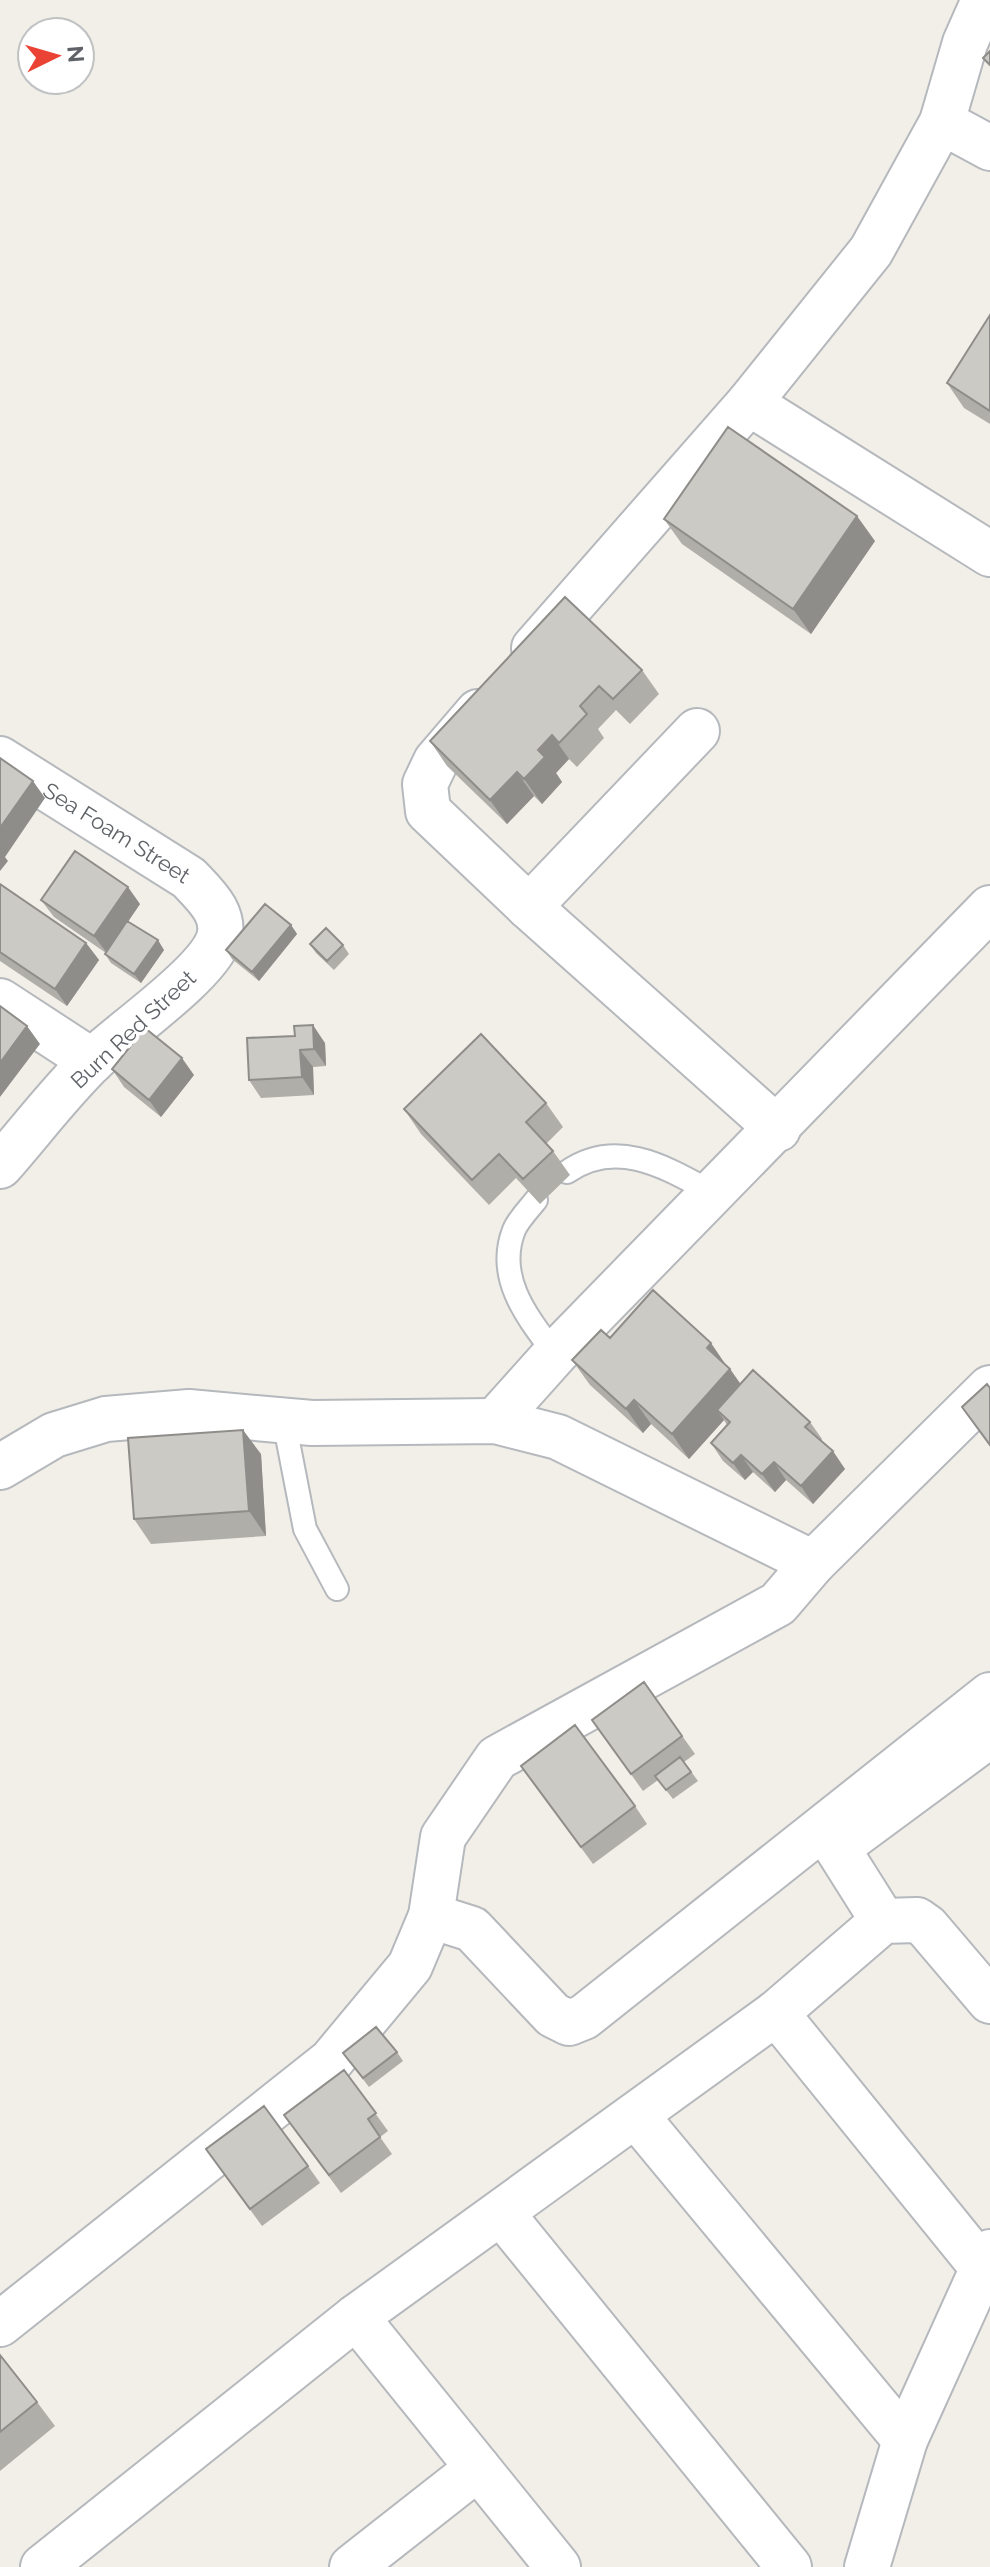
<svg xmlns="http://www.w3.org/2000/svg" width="990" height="2567" viewBox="0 0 990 2567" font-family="Raleway,sans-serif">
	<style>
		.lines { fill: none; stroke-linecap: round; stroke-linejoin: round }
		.service-casing { stroke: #b5b8bc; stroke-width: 26 }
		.minor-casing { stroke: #b5b8bc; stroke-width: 48 }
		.service { stroke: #fff; stroke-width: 22 }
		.minor { stroke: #fff; stroke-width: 44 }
		.wall { fill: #afaea9 }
		.shaded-wall { fill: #8f8d8a }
		.building { fill: #cccac5; stroke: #8f8d8a; stroke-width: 2 }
		.labels { text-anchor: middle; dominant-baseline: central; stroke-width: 7; stroke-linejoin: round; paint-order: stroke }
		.street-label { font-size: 22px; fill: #5f6368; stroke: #fff }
	</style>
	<rect width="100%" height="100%" fill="#f1efe8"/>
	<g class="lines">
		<defs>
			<path id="service" d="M567,1172c50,-35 100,-4 146,21
				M536,1200c-7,9 -18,20 -22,30 -19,48 14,88 41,124
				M284,1421l21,108 32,60"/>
			<g id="minor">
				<path d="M942,122l48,26"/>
				<path d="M749,403l241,151"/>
				<path d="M534,648l215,-245 122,-152 71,-129 23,-79 19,-43"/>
				<path d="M478,712l-42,49 -11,23 3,27 101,96 249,222"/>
				<path id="s1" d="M0,759l189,119c16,17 39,37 29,63 -13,34 -95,91 -125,119 -33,32 -62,71 -93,106"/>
				<path d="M529,907l168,-176"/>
				<path d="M0,1001l92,60"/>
				<path d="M495,1421l60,-67 435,-446"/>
				<path d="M0,1467l54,-32 52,-16 83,-7 123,11 183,-2 63,16 255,126"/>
				<path d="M431,1916l41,13 81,86 16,8 15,-6 406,-322"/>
				<path d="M883,1921l-46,-73 153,-113"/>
				<path d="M776,2013l205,253"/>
				<path d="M637,2117l268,323"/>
				<path d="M502,2214l287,353"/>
				<path d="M356,2317l202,250"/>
				<path d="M0,2324l331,-263 79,-95 21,-50 12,-79 54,-79 281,-154 35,-41 177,-175"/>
				<path d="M43,2567l313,-250 420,-304 107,-92 34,-1 10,7 63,74"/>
				<path d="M352,2567l126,-99"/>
				<path d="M867,2567l38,-127 85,-188"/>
			</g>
		</defs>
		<use href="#service" class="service-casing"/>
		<use href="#minor" class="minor-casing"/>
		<use href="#service" class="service"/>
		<use href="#minor" class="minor"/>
	</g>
	<path class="wall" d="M990,315v109l-26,-16 -17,-25z
		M664,519l211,22 -64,93 -129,-90z
		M642,670l17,24 -29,30 -14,-14 -18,19 6,9 -27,29 -8,-8 -13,14 6,9 -20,22 -8,-8 -27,28 -60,-58 -17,-25z
		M0,884l86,59 13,17 -32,46 -67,-45z
		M41,900l99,4 -12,17 36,29 -23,33 -30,-20 -6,-9 1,-1 -52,-36z
		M291,925l6,9 -38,47 -27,-22 -6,-9z
		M310,944l33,1 6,9 -15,16 -18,-17z
		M247,1038l78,5 1,23 -13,1 1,28 -53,3 -12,-18z
		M112,1069l82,6 -33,42 -37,-30z
		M546,1103l17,24 -17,17 7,7 17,24 -30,29 -24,-26 -27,27 -68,-71 -17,-25z
		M610,1338l116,27 4,4 10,15 70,38 12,17 -1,2 24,28 -32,35 -27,-24 -11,12 -22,-20 -8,8 -22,-19 -12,-18 16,-18 -3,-5 -35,39 -38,-35 -8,9 -53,-48 -18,-25z
		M261,1454l5,82 -115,8 -17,-25z
		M644,1682l51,72 -11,8 14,19 -25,18 -15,-19 -15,11 -51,-71z
		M521,1766l114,40 12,18 -54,40z
		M397,2052l6,9 -34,26 -26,-34z
		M344,2070l44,61 -8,6 12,17 -51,39 -45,-61z
		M218,2166h90l12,17 -58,43z
		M0,2355l37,47 18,24 -55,45z"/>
	<path class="shaded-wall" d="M857,516l18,25 -64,93 -18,-25z
		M552,735l17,24 -13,14 6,9 -20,22 -18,-25 14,-29z
		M517,772l17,24 -27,28 -17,-24z
		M33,781l12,17 -40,59 3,4 -8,10v-43z
		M128,887l12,17 -33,49 -13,-17z
		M291,925l6,9 -38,47 -7,-9z
		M158,940l6,10 -23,33 -7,-9z
		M86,943l13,17 -32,46 -12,-17z
		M313,1025l12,18 1,23 -12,-17z
		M27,1026l13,18 -40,53v-34z
		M300,1050l13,17 1,28 -12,-18z
		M182,1058l12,17 -33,42 -12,-17z
		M711,1343l17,25 -21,-20z
		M730,1369l17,24 -30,17 7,10 -35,39 -17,-25z
		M634,1400l17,24 -8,9 -17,-24z
		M243,1430l18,24 5,82 -17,-25z
		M833,1451l12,18 -32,35 -12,-18z
		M741,1455l12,17 -8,8 -12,-17z
		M774,1462l12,18 -11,12 -13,-18z"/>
	<path class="building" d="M990,51v14l-7,-7z
		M990,315v96l-43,-28z
		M728,427l129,89 -64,93 -129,-90z
		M565,597l77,73 -29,29 -14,-13 -19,20 7,8 -28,29 -7,-8 -14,15 7,7 -21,22 -7,-7 -27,28 -60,-59z
		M0,758l33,23 -33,47z
		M75,851l53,36 -34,49 -53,-36z
		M0,884l86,59 -31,46 -55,-37z
		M265,904l26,21 -39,47 -26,-22z
		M127,921l31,19 -24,34 -29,-20z
		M326,928l17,17 -16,16 -17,-17z
		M0,1006l27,20 -27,37z
		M313,1025l1,24 -14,1 2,27 -53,3 -2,-42 48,-2 -1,-10z
		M145,1028l37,30 -33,42 -37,-31z
		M481,1034l65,69 -20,19 27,29 -30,28 -24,-25 -27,26 -68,-71z
		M653,1290l58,53 -4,5 23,21 -58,65 -38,-34 -8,9 -54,-49 29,-30 9,8z
		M753,1370l57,52 -5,5 28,24 -32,35 -27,-24 -12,12 -21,-19 -8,8 -22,-20 19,-21 -13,-12z
		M987,1384l3,4v57l-28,-38z
		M243,1430l6,81 -115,8 -6,-81z
		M644,1682l38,54 -51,38 -39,-54z
		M575,1725l60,81 -54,41 -60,-81z
		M680,1757l11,15 -25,18 -11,-14z
		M376,2027l21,25 -34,26 -20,-25z
		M344,2070l32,43 -8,6 12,18 -51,38 -45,-60z
		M264,2106l44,60 -58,43 -44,-60z
		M0,2355l37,47 -37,30z"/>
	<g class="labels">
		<g class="street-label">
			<text stroke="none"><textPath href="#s1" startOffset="138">Sea Foam Street</textPath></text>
			<text transform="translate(133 1029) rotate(-43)">Burn Red Street</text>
		</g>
	</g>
	<g transform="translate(56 56) rotate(85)"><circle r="38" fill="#ffffff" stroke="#bfc1c3" stroke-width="2"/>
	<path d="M0-6L14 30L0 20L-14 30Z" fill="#ea4335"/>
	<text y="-12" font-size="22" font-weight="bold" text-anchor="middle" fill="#5f6368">N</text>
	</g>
</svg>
